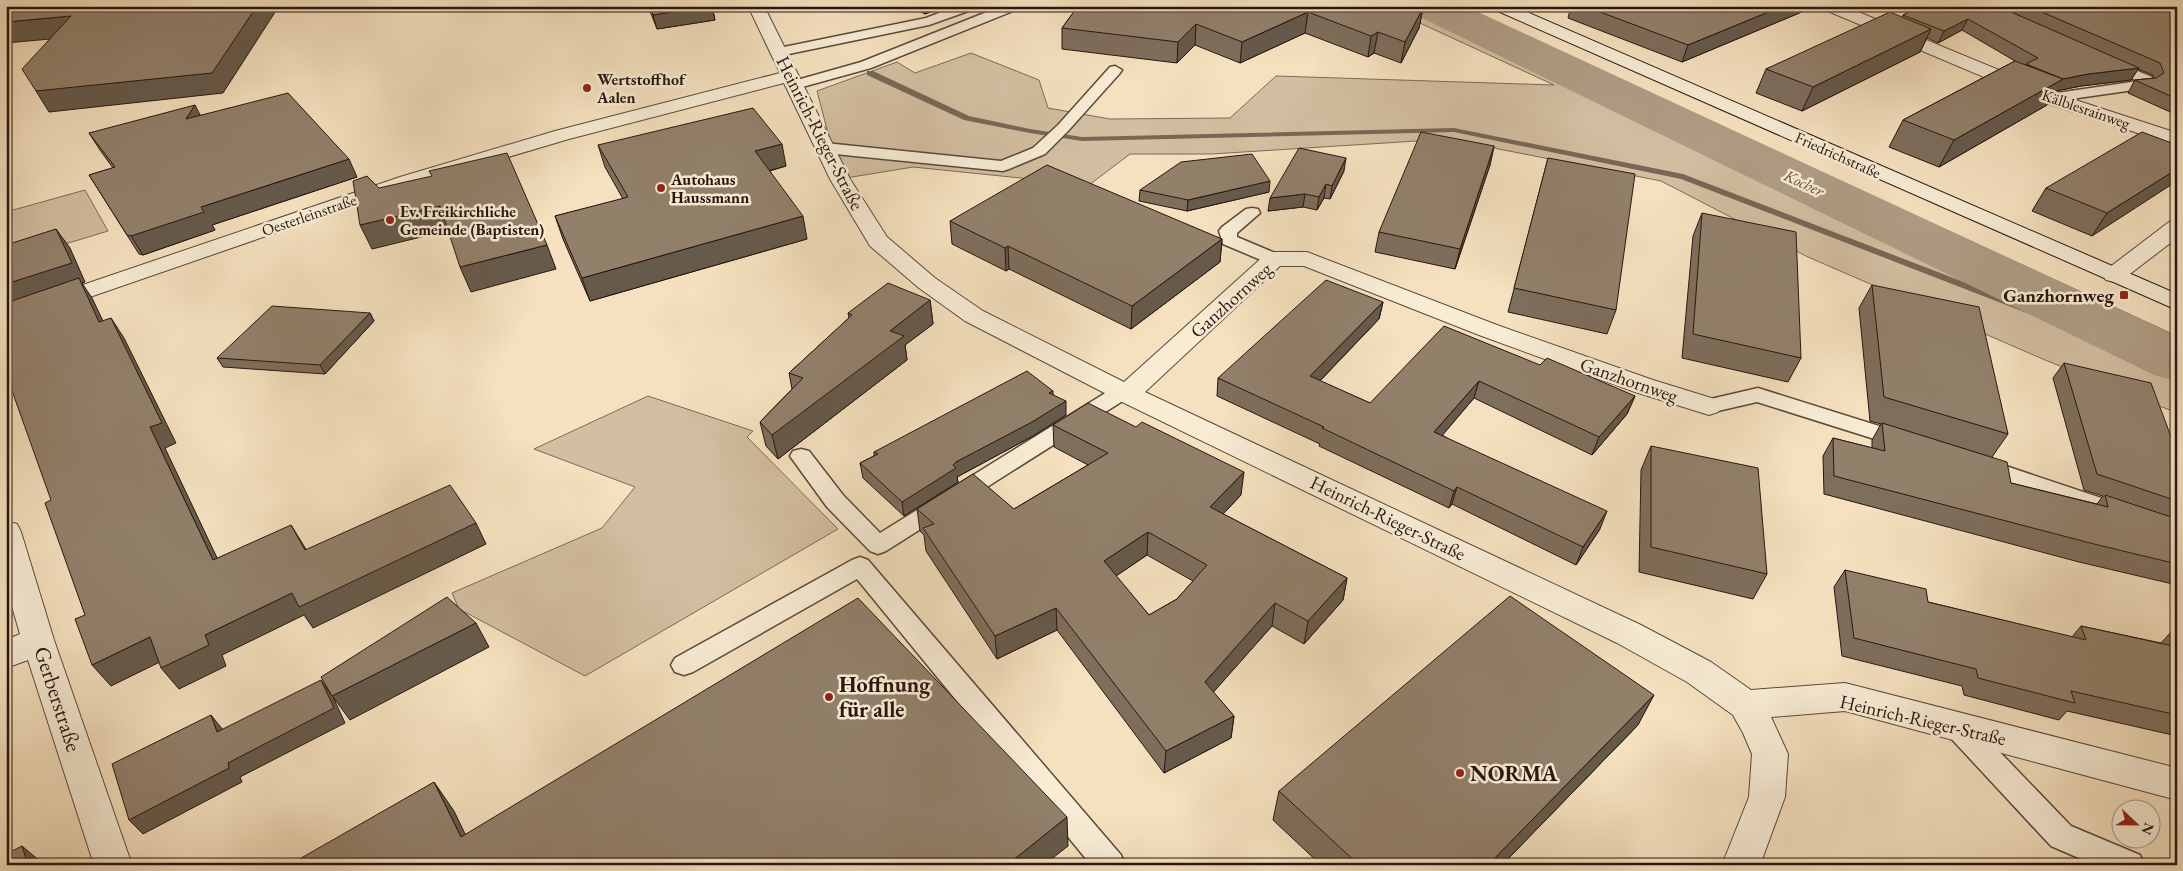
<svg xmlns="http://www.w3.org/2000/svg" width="2183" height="871" viewBox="0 0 2183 871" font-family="'EB Garamond',serif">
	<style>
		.green { fill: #d2bea1; stroke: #7c6a58 }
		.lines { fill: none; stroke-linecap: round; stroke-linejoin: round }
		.stream { fill: #796656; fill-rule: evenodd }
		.river { fill: #af9c84; fill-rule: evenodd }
		.lane-casing { stroke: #5a493c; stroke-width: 3 }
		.street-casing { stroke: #5a493c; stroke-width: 2 }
		.secondary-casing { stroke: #271610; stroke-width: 2 }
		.lane { fill: #f8ecd5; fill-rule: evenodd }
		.street { fill: #f8ecd5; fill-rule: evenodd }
		.secondary { fill: #f8ecd5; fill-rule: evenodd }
		.wall { fill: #7e6e5c; stroke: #271610; fill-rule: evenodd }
		.shaded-wall { fill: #665a4b; stroke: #271610 }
		.building { fill: #92806b; stroke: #271610; fill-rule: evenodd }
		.poi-dot { fill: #8f2418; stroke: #f8ecd5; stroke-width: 2 }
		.labels { text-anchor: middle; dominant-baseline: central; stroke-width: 5; stroke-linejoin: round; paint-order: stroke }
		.far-poi-label { font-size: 16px; font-weight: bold; fill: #271610; stroke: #f8ecd5; text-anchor: start }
		.far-street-label { font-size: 16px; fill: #271610; stroke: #f8ecd5 }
		.far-water-label { font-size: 16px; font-style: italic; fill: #5d4c3e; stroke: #f8ecd5 }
		.street-label { font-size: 19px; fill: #271610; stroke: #f8ecd5 }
		.poi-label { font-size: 19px; font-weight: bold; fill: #271610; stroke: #f8ecd5; text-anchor: end }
		.near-poi-label { font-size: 22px; font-weight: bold; fill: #271610; stroke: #f8ecd5; text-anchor: start }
		.near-street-label { font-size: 22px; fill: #271610; stroke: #f8ecd5 }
	</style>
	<rect width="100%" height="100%" fill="#f5e1bf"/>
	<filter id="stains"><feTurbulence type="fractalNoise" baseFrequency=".004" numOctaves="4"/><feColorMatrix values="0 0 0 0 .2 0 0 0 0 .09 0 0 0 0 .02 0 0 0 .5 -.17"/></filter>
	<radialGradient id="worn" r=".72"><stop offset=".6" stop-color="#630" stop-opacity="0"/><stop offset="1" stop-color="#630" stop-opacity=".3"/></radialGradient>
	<path class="green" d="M1383,6h77l717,330v77l-132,-53 -237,-103 -147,-76 -213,-42 -236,15h-82l-41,31 -176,-18 -73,12 -23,-88 80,-29 18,11 56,-20 68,27 9,28 62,11 120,-1 46,-42 278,9z
		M85,190l23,41 -102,31v-50z
		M648,396l105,35 -6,6 91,92 -253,147 -126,-67 -7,-16 150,-65 33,-41 -101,-38z"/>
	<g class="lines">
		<path class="stream" d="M867,71h6l96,45 61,13 52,8 372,-9 229,46 494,190v7l-496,-192 -227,-47 -372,9 -52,-8 -66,-13 -97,-45z"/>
		<path class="river" d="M1411,6h54l712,330v45l-23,-6 -738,-360z"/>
		<defs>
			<path id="lane" d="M957,6h19l-2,3 -45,16 -150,31 -7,-4 7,-4 147,-30z
				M1002,6h18l-2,3 -147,59 -76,21 -7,-4 2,-3 71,-20z
				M2109,59l43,18 3,7 -7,4 -98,14 -5,-1 -2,-3 2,-3 5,-1 88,-13 -34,-15 -2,-3z
				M1115,66l7,4 -2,3 -52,58 -23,23 -36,15 -6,2 -178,-18 -5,-2 -3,-3 3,-3 5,-2 176,18 32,-13 25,-23 52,-58z
				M1252,208l6,1 2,4 -23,20v4l43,18 3,4 -3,4 -6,1 -6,-1 -45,-19 -4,-13 3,-4 24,-18z
				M1122,385l7,2 3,5 -3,5 -243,154 -8,3 -8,-3 -43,-44 -37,-51 3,-5 8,-2 8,2 34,44 37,38 235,-146z
				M1758,388l153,48 3,5 -3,5 -8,2 -146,-46 -48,11 -7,-2 -3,-5 3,-5z
				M1982,458l140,47 3,6 -3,6 -8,2 -140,-48 -3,-5 3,-5z
				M860,557l8,3 253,295 4,10h-34l-234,-286 -164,93 -9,3 -9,-3 -4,-7 4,-7 177,-98z
				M1957,714l10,4 104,108 69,29 4,10h-49l-44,-19 -104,-112 -4,-8 4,-8z"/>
			<path id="street" d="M748,6h16l86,173 37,58 48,41 48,33 141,71 142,-128 8,-2h33l190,73 156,55 65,20 4,6 -4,6 -9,3 -74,-23 -156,-57 -175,-69h-24l-135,126 496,233 70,37 40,28 94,-7 332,85v32l-332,-89 -74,6 17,37 -3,43 -25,68h-38l27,-68 3,-43 -9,-21 -10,-18 -46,-33 -70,-39 -499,-243 -153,-79 -46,-33 -49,-42 -40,-67 -46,-96 -215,56 -155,46 -408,141v-15l394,-134 155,-46 225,-58z
				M1821,6h23l213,88 120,39v13l-134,-44 -220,-93z
				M2177,220v18l-55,42 -8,2 -8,-2 -4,-5 4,-5 63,-48z
				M6,521l11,3 4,8 33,108 78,225h-38l-66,-205 -22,8v-28l14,-6 -14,-48z"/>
			<path id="secondary" d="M1491,6h22l664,288v16l-684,-301z"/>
		</defs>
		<use href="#lane" class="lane-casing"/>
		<use href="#street" class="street-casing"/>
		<use href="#secondary" class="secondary-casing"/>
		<use href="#lane" class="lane"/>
		<use href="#street" class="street"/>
		<use href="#secondary" class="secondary"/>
	</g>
	<path class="wall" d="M648,6h64l3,14 -58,9z
		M909,6h38l-22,8z
		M1078,6l345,2 -4,20 -18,35 -27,-10 -6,4 -63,-24 -65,30 -45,-18 -18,18 -115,-14v-21z
		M1571,6h245l-134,56 -114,-44z
		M1921,6h256v109l-49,-22 7,-13 19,-2 -1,-3 -15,-6 -7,11 -50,6 -25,5 -9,14 -108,62 -50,-20 14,-27 112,-59 -53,-31 -24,13 -11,-5 -7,14 -118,59 -46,-18 10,-24 136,-52 1,-2z
		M200,115l157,62 -145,48 3,5 -72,25 -4,-1 -50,-79 24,-7 -13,-18 -11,-17z
		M598,145l188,21 -16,5 37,68 -217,62 -27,-62 -8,-23 68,-17 -18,-32z
		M2177,145l-85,91 -60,-25 14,-23z
		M1494,146l-4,19 -35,104 -80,-17 4,-20z
		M1548,158l68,152 -9,24 -99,-22z
		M1344,171l-14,28 -6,-1 -7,12 -14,-3 -35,4z
		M1140,190l129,2 -82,19 -48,-10z
		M1702,213l99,145 -13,24 -106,-24 11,-122z
		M950,221l272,18 -2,23 -89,67 -122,-60 -3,2 -54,-27z
		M1872,285l136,149 -16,23 19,26 86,21 6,-8 -19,-6 -31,-112 11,-15 113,90v58l-6,6 6,2v66l-98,-23 -255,-68 -1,-38 10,-18 39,10v-8l9,-16 -11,-3 -11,-113z
		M930,300l3,24 -28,21 2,15 -129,99 -12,-13 -6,-24 32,-33 -3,-16 60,-55 -1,-5z
		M1383,302l-4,17 -59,62 50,22 170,-38 95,31 -8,18 -35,41 -118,-57 -32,37 158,94 -24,36 -124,-61 -3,4 -130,-62 1,-2 -103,-48 1,-18z
		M370,313l4,8 -49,53 -102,-7 -6,-9z
		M1053,391v3l13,21 -33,21 -76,41 1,5 -54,34 -41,-38 -3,-15 14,-7v-4z
		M1053,425l188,70 -18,19 124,64 -4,22 -39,44 -32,-18 -59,66 21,24 -3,22 -67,35 -107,-143 -60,29 -71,-108 -2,-16 -4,-4 -3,-22h97l74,-44 -34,-18zM1147,555l46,26 -16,18 -28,16 -33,-39z
		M1651,446l116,128 -14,25 -114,-27 2,-102z
		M1845,570l83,32 144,35 9,-11 80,17 11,-12 5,1v104l-110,-25 -8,9 -95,-25 -2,-9 -120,-30 -8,-69z
		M1638,725l-136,140h-181l-48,-45 6,-29z"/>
	<path class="shaded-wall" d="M257,6h22l-56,87 -174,19 -13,-21z
		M712,6l3,14 -58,9 -4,-14z
		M925,6h22l-22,8z
		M1783,6h33l-134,56 6,-17z
		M1423,8l-4,20 -18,35 4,-21z
		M1308,12l-3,21 -65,30 2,-21z
		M71,16l12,20 -77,7v-21z
		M1968,19l-6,11 -24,13 6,-12z
		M1196,24l-1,21 -18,18 1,-21z
		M1931,29l-11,23 -118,59 11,-24z
		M1378,32l-4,21 -6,4 3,-21z
		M2139,68l-8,12 -50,6 -25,5 -9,14 -108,62 15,-27 109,-61 25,-5z
		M195,105l9,18 -18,-4z
		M782,144l4,22 -26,7 -5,-22z
		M1494,146l-4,19 -35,104 5,-20z
		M1346,158l-2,13 -14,28 2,-13z
		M349,159l8,18 -145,48 3,5 -72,25 -12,-19 70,-29z
		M2177,169v12l-85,55 15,-23z
		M1270,181l-1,11 -82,19 1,-11z
		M1326,184l-2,14 -7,12 2,-13z
		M1305,194l-2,13 -35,4 2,-13z
		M440,206l10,24 -78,19 -12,-24z
		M803,216l4,23 -217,62 -8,-23z
		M56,229l14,19 15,34 -3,1 10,15 21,44 -14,-20 -93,-13v-25z
		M1222,239l-2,23 -89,67 1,-23z
		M547,245l9,24 -85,23 -11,-25z
		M1008,246l1,23 -3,2 -1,-23z
		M930,300l3,24 -28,21 2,15 -129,99 -6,-24 118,-104z
		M1383,302l-4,17 -72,75 3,-18z
		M370,313l4,8 -49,53 -5,-9z
		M111,318l13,20 52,105 -11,5 63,133 -15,-21 -63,-133z
		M1479,381l-5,17 -44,52 4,-18z
		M1635,396l-8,18 -35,41 7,-18z
		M1066,401v14l-33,21 -76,41 1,5 -54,34 -2,-14 51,-37 3,-3z
		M1244,472l-3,23 -33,35 2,-23z
		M1457,487l-5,17 -3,4 5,-17z
		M1607,511l-7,18 -24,36 7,-18z
		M476,523l10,21 -173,84 -9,-13 -82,40 4,11 -47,23 -18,-21 44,-33 87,-42z
		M291,525l13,21 15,25 -14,-21z
		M1148,532l-1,23 -43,29v-23z
		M1347,578l-4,22 -39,44 4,-23z
		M1275,603l-3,23 -69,78 2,-22z
		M1056,608l1,22 -60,29 -2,-23z
		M476,623l13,24 -139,73 -17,-23 12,26 -105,54 2,5 -99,52 -14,-14 99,-57 93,-83 11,16z
		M150,637l18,21 -57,28 -19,-21z
		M1654,695l-16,30 -136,140h-14z
		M211,715l12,15 -6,2z
		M1234,716l-3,22 -67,35 2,-22z
		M434,782l20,29 26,54 -19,-28z
		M1067,817l1,29 -24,19h-37z
		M22,846l19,16 1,3h-14z"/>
	<path class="building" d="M6,6h251l-45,67 -176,18 -14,-22 49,-53 -65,6z
		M650,6h61l-58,9z
		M1078,6h343l2,2 -18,34 -27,-10 -7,4 -63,-24 -66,30 -46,-18 -18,18 -116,-14z
		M1584,6h199l-95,39z
		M1921,6h81v2l137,60 -51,6 -25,5 -37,-15 12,-6 -70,-39 -24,12 -41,-16z
		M2028,6h149v56h-1h1v37l-42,-19 21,-2 8,-5 -4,-10z
		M1890,12l41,17 -118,58 -47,-18z
		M2015,61l48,18 -109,61 -51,-20z
		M288,93l61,66 -148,48 3,5 -73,24 -4,-1 -38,-60 26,-8 -26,-34 106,-28 -9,14z
		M753,108l29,36 -27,7 48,65 -221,62 -27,-62 73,-19 -30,-52z
		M1421,132l73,14 -34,103 -81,-17z
		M2142,132l35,13v24l-70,44 -61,-25z
		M1299,148l47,10 -14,28 -6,-2 -7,13 -14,-3 -35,4z
		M507,153l40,92 -87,22 -20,-61 -80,19 -7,-44 14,-5 12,12 53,-12 -3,-5z
		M1252,154l18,27 -82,19 -48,-10 41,-28z
		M1548,158l87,16 -19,136 -102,-22z
		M1047,165l175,74 -90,67 -124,-60 -3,2 -55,-27z
		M1702,213l94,19 5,126 -108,-24z
		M56,229l16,34 -66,21v-39z
		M79,278l20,44 12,-4 51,105 -12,4 63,133 78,-35 14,25 145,-65 26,38 -177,84 -7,-14 -87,42 4,10 -48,23 -11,-31 -58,28 -17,-46 10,-4 -40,-112 6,-3 -45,-126v-71z
		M1326,280l57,22 -73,74 60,27 74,-77 96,39 7,-7 88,38 -36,41 -120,-56 -45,51 173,79 -24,36 -126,-60 -3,4 -132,-63 2,-1 -106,-49z
		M888,283l42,17 -40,31 14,5 -132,99 -12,-13 43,-44 -14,-5 63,-58 -4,-2z
		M1872,285l107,22 29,127 -124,-37z
		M272,306l98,7 -50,52 -103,-7z
		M2064,363l87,20 26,70v30h-2l2,4v14l-80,-27z
		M1027,371l26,20 -4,2 17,8 -34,21 -76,40 -3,3 3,3 -54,34 -42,-39 18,-9 -4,-2z
		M1088,403l48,24 6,-5 102,50 -34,35 137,71 -39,43 -33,-18 -70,79 29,34 -68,35 -110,-143 -61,28 -72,-108 11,-4 -17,-15 56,-35 41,35 94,-56 -55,-28zM1148,532l59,33 -30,34 -28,16 -45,-54z
		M1882,423l125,39 4,21 97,24 -3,-12 72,24v45l-83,-20 -260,-68 -1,-38 52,13z
		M1651,446l107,22 9,106 -116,-27z
		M1845,570l81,19 2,13 158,38 -5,-14 96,21v68l-106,-24 4,12 -97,-25 -2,-9 -122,-31z
		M1510,596l144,99 -166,170h-129l-80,-74z
		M447,597l29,26 -144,73 -11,-19z
		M858,598l209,219 -60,48h-718l145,-83 27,55z
		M2172,631l5,1v9z
		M321,680l13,28 -106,55 1,5 -100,52 -17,-56 99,-49 6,17z
		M22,846l6,19h-22v-11z"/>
	<g class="poi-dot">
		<circle cx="587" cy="88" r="5"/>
		<circle cx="661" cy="188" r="5"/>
		<circle cx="390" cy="220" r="5"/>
		<rect x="2119" y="290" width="10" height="10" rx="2.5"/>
		<circle cx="829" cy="697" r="5"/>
		<circle cx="1460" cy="773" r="5"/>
	</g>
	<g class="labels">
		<g class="far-poi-label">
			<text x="597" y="79">Wertstoffhof<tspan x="597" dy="18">Aalen</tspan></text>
			<text x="671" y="179">Autohaus<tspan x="671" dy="18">Haussmann</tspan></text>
			<text x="400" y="211">Ev. Freikirchliche<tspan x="400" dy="18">Gemeinde (Baptisten)</tspan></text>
		</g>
		<g class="far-street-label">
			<text transform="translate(2086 109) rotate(19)">Kälblesrainweg</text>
			<text transform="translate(1838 155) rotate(24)">Friedrichstraße</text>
			<text transform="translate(309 215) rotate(-19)">Oesterleinstraße</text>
		</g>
		<g class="far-water-label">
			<text transform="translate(1804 183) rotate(25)">Kocher</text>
		</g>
		<g class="street-label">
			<text transform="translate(820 133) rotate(63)">Heinrich-Rieger-Straße</text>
			<text transform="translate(1231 300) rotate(-42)">Ganzhornweg</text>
			<text transform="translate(1629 380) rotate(19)">Ganzhornweg</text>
			<text transform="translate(1388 518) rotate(26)">Heinrich-Rieger-Straße</text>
			<text transform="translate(1923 720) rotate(13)">Heinrich-Rieger-Straße</text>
		</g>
		<g class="poi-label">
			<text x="2114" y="295">Ganzhornweg</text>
		</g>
		<g class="near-poi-label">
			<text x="839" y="684">Hoffnung<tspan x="839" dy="25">für alle</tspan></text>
			<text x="1470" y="773">NORMA</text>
		</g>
		<g class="near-street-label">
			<text transform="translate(58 699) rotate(72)">Gerberstraße</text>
		</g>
	</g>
	<rect width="2183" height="871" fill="none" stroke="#f5e1bf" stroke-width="25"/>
	<rect x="8" y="8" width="2168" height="856" fill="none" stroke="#271610" stroke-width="2.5"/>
	<rect x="12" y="12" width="2158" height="846" fill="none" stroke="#271610"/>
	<g transform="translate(2136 824) rotate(112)"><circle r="24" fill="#f8ecd5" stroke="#a49686"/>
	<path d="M0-4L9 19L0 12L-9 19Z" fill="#8f2418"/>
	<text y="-8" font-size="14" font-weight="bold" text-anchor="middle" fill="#271610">N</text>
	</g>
	<rect width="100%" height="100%" filter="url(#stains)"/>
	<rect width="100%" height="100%" fill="url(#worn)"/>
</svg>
